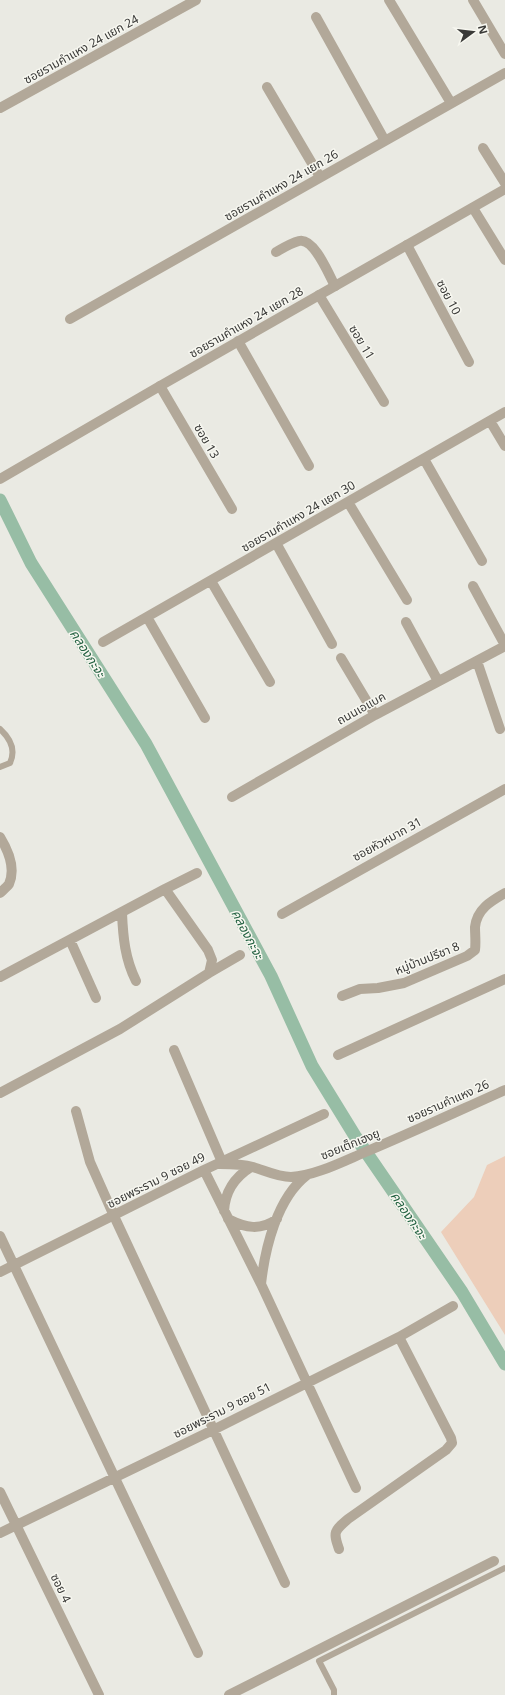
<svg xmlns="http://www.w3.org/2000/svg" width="505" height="1695" viewBox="0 0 505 1695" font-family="'Noto Sans','Noto Sans Thai',sans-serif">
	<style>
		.green { fill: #edceba }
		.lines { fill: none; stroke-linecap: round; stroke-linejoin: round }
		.canal { stroke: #97bda5; stroke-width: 13 }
		.service { stroke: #b2a899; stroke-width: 6 }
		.minor { stroke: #b2a899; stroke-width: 10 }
		.tertiary { stroke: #b2a899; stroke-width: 10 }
		.labels { text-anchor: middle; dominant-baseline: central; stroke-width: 3; stroke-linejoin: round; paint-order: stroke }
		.street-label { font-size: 12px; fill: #3a3a38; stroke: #f7f7f0 }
		.water-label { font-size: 13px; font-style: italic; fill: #246242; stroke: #f7f7f0 }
	</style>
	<rect width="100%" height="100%" fill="#eaeae3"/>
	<path class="green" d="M505,1156v179l-64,-103 33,-35 13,-32z"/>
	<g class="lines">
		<path class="canal" d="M0,500l31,63 115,181 125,232 41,90 43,70 107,156 43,72"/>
		<path class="service" d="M0,729c11,10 16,21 10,34l-10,4
			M334,1695v-5l-15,-29 186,-93"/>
		<path class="minor" d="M389,0l62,103
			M473,0l32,54
			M316,17l69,124
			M267,87l53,90
			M0,108l196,-108
			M483,148l22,35
			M473,208l32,52
			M407,245l62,117
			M276,252c7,-4 15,-9 23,-11 15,-4 30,34 36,45
			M319,295l65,107
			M70,319l435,-246
			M238,341l71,125
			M160,386l72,123
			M490,421l15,25
			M424,459l58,102
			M348,502l59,98
			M276,543l56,101
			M211,581l59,101
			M473,586l32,59
			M147,617l58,101
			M406,622l32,59
			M103,642l402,-230
			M341,658l34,57
			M477,661l23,68
			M232,797l143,-82 130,-69
			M0,837c8,13 16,31 9,47 -2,3 -6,6 -9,9
			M165,889l32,-16
			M122,913c1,24 3,46 14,68
			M282,914l223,-125
			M70,940l26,58
			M209,973l31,-18
			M0,977l165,-88 43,61 4,10 -3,13 -89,56 -120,64
			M342,996l18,-7 18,-1 26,-5 63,-27 8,-6c1,-8 0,-15 0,-23 2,-18 16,-26 30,-34
			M174,1050l48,112
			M338,1055l167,-76
			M76,1111l14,51 24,54 171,367
			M220,1164c11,0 22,0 33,3 13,4 25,10 38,10 23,-1 51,-15 72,-24 48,-20 95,-42 142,-63
			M204,1170l57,114 95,204
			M224,1211c1,-20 11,-34 27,-44
			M228,1219c18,9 32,12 49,0
			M0,1236l198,417
			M0,1272l204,-102 120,-56
			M261,1284c4,-36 16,-86 46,-109
			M0,1492l99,203
			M0,1533l213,-103 186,-93 54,-31
			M339,1549c-6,-17 -5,-18 9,-30l98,-69 6,-7 -1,-5 -52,-101
			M229,1695l265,-134"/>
		<path class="tertiary" d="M0,479l160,-93 345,-197"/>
	</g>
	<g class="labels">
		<g class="street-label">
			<text transform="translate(81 49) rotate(-29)">ซอยรามคำแหง 24 แยก 24</text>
			<text transform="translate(281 185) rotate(-30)">ซอยรามคำแหง 24 แยก 26</text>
			<text transform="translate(449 297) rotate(62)">ซอย 10</text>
			<text transform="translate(246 322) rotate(-30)">ซอยรามคำแหง 24 แยก 28</text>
			<text transform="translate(362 342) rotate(59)">ซอย 11</text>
			<text transform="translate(207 441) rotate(60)">ซอย 13</text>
			<text transform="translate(298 516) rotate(-30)">ซอยรามคำแหง 24 แยก 30</text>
			<text transform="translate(361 708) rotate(-29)">ถนนเอแบค</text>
			<text transform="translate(387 839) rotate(-29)">ซอยหัวหมาก 31</text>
			<text transform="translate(427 958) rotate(-22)">หมู่บ้านปรีชา 8</text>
			<text transform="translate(448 1101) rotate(-24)">ซอยรามคำแหง 26</text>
			<text transform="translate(350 1144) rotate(-22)">ซอยเต็กเฮงยู</text>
			<text transform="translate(156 1180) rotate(-27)">ซอยพระราม 9 ซอย 49</text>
			<text transform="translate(222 1410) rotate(-27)">ซอยพระราม 9 ซอย 51</text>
			<text transform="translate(61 1588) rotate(64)">ซอย 4</text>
		</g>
		<g class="water-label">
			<text transform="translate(88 653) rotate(57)">คลองกะจะ</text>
			<text transform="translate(248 934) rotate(62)">คลองกะจะ</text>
			<text transform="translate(409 1215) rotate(56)">คลองกะจะ</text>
		</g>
	</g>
	<g transform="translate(473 32) rotate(75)" stroke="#f7f7f0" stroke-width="3" paint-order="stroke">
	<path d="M0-3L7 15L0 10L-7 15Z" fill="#3a3a38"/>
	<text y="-6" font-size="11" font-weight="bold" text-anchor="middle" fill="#3a3a38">N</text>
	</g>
</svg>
